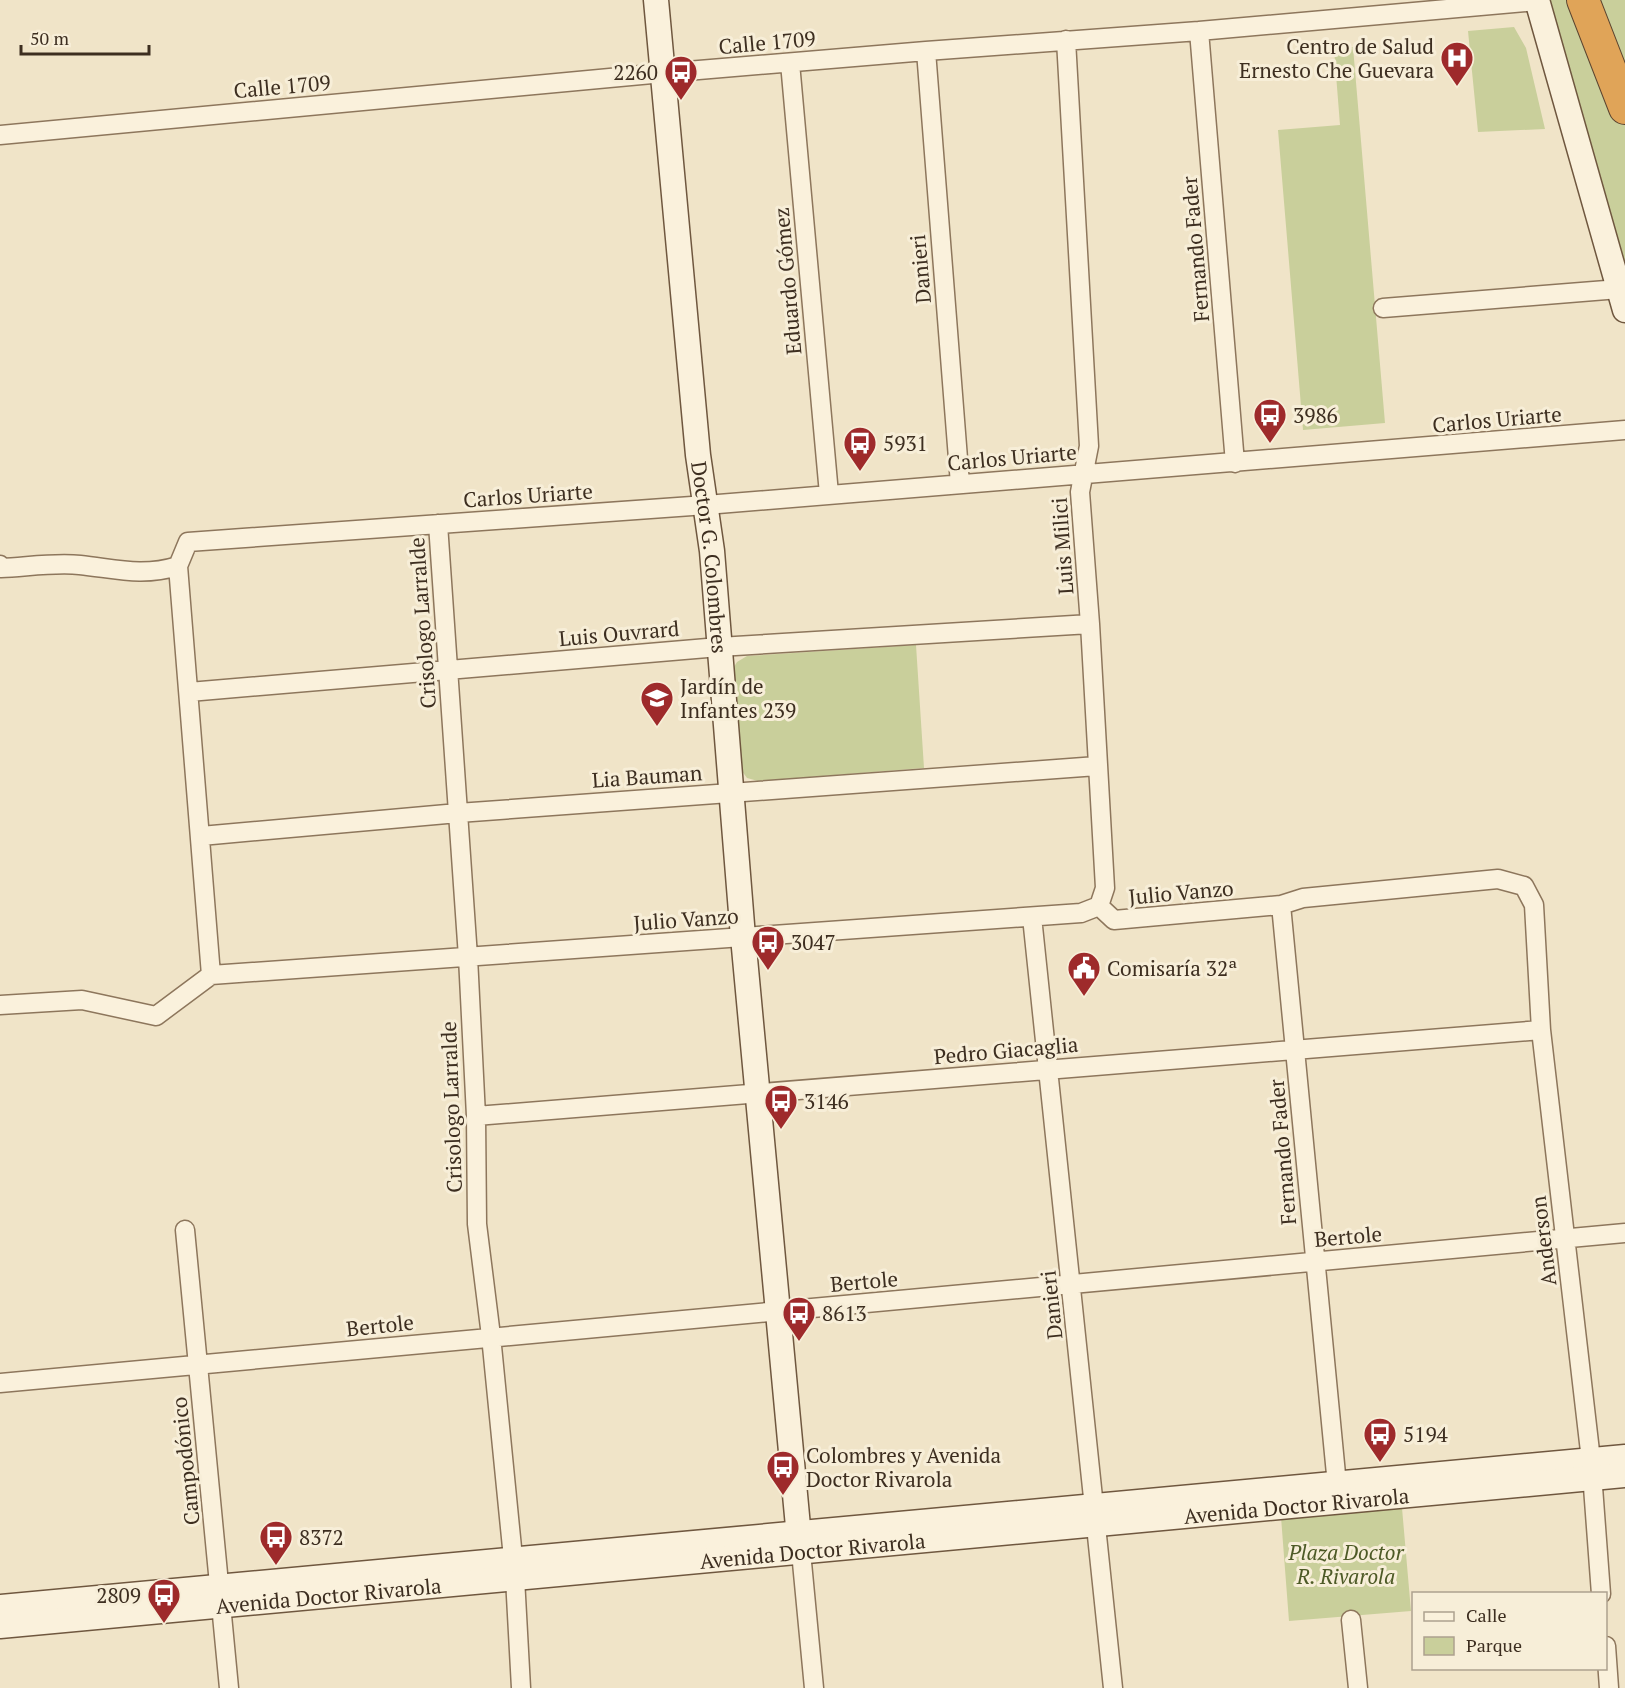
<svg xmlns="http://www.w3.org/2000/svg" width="1625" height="1688" viewBox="0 0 1625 1688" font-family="'PT Serif',serif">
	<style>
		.green { fill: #c9cf9b }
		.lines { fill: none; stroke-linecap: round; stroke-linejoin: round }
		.street-casing { stroke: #8d765c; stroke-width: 21 }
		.secondary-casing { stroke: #6f573f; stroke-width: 27 }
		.highway-casing { stroke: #5b4430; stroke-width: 34 }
		.street { stroke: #faf1dc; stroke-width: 18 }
		.secondary { stroke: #faf1dc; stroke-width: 24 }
		.highway { stroke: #e0a458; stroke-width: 32 }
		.labels { text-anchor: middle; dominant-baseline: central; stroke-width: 6; stroke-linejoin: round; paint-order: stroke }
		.street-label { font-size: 21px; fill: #3d2e20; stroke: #f7eed8 }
		.poi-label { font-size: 21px; fill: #3d2e20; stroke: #f7eed8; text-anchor: start }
		.park-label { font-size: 21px; font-style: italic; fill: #4d5a26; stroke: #f7eed8 }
	</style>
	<rect width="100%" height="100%" fill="#f0e4c8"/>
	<path class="green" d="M1537,0h88v310z
		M1514,27l12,21 19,81 -67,3 -10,-101z
		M1353,47l32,376 -82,7 -25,-300 62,-5 -6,-76z
		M916,645l8,123 -166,13 -11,-3 -8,-11 -7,-97 5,-8 10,-6z
		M1402,1508l9,103 -122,10 -8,-104z"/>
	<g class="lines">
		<defs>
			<path id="street" d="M1199,31l36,432
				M1066,40l23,406 -9,46 10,132 15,264 -6,18
				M926,51l34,433
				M790,63l39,431
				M0,135l663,-62 263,-22 273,-20 338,-30
				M1383,308l236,-19
				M438,524l30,433 8,159 1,108 14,112 24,242 6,110
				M0,565l1,3c25,-1 55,-6 79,-3 37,4 62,12 98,1
				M189,692l530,-45 371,-23
				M201,836l257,-23 639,-47
				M1281,905l57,590
				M1099,906l15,14 167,-15 22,-7 195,-19 26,7 10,19 7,125 50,430 10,134
				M1032,917l81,771
				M211,975l-33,-409 10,-24 518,-37 919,-75
				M0,1005l82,-5 74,16 55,-41 870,-62 18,-7
				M476,1116l1065,-86
				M185,1230l44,458
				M0,1383l1625,-150
				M801,1552l13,136
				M1351,1620l7,68
				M1606,1646l3,42"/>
			<g id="secondary">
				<path id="s1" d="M656,0l42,455 14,96 31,386 57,611"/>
				<path d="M1537,0l88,310"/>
				<path d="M0,1607l1625,-150"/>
				<path id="s2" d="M0,1626l1625,-151"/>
			</g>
			<path id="highway" d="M1583,0l42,108"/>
		</defs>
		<use href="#street" class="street-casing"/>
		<use href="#secondary" class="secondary-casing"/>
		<use href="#highway" class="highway-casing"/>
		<use href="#street" class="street"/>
		<use href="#secondary" class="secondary"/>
		<use href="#highway" class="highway"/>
	</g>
	<defs>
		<symbol id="hospital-pin" viewBox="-11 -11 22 30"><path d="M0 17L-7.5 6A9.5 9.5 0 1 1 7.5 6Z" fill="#9e2a2b" stroke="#f7eed8"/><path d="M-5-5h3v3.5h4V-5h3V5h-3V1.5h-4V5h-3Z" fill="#fff"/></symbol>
		<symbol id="bus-pin" viewBox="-11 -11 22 30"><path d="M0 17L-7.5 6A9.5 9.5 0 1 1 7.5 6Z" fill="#9e2a2b" stroke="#f7eed8"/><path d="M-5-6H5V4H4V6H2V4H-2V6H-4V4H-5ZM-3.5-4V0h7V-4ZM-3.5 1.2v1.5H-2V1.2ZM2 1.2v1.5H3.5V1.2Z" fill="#fff"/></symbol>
		<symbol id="school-pin" viewBox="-11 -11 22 30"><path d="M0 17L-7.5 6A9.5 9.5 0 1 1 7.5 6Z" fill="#9e2a2b" stroke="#f7eed8"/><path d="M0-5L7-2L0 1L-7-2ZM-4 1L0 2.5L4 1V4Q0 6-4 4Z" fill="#fff"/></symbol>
		<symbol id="civic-pin" viewBox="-11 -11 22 30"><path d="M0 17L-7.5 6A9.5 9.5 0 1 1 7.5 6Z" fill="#9e2a2b" stroke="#f7eed8"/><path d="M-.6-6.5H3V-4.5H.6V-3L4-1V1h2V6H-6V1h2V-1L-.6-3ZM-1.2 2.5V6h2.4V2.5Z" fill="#fff"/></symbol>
	</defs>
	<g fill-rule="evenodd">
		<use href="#hospital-pin" x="1438" y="39" width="38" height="52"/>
		<use href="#bus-pin" x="662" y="53" width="38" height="52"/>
		<use href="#bus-pin" x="1251" y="396" width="38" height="52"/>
		<use href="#bus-pin" x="841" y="424" width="38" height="52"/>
		<use href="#school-pin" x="638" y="679" width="38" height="52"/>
		<use href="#bus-pin" x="749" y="923" width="38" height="52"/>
		<use href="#civic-pin" x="1065" y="949" width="38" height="52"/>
		<use href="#bus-pin" x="762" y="1082" width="38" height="52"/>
		<use href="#bus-pin" x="780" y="1294" width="38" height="52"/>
		<use href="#bus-pin" x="1361" y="1415" width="38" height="52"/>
		<use href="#bus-pin" x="764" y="1448" width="38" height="52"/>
		<use href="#bus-pin" x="257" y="1518" width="38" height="52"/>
		<use href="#bus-pin" x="145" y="1576" width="38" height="52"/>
	</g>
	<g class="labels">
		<g class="street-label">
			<text transform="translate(767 42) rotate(-5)">Calle 1709</text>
			<text transform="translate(282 86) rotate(-5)">Calle 1709</text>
			<text transform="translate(1195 249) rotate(-95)">Fernando Fader</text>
			<text transform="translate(920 269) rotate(-95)">Danieri</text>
			<text transform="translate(787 281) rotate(-95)">Eduardo Gómez</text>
			<text transform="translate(1497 419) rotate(-5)">Carlos Uriarte</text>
			<text transform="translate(1012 457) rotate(-5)">Carlos Uriarte</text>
			<text transform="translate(528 495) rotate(-4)">Carlos Uriarte</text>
			<text transform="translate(1062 546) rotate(-94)">Luis Milici</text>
			<text stroke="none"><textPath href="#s1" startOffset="560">Doctor G. Colombres</textPath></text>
			<text transform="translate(422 623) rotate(-94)">Crisologo Larralde</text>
			<text transform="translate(619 633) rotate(-5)">Luis Ouvrard</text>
			<text transform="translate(647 776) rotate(-4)">Lia Bauman</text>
			<text transform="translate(1181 892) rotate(-5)">Julio Vanzo</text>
			<text transform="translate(686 919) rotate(-4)">Julio Vanzo</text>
			<text transform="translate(1006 1050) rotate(-5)">Pedro Giacaglia</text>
			<text transform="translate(451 1107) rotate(-92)">Crisologo Larralde</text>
			<text transform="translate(1282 1152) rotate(-95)">Fernando Fader</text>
			<text transform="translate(1348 1236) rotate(-5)">Bertole</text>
			<text transform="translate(1543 1241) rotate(-97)">Anderson</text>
			<text transform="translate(864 1281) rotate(-5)">Bertole</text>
			<text transform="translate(1051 1305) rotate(-96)">Danieri</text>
			<text transform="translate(380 1325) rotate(-6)">Bertole</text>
			<text transform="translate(185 1461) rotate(-96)">Campodónico</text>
			<text stroke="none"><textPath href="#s2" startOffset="1302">Avenida Doctor Rivarola</textPath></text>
			<text stroke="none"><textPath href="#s2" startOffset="816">Avenida Doctor Rivarola</textPath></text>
			<text stroke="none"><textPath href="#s2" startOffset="330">Avenida Doctor Rivarola</textPath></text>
		</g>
		<g class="poi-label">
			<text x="1434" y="46" text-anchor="end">Centro de Salud<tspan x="1434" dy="24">Ernesto Che Guevara</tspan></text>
			<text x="658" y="72" text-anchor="end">2260</text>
			<text x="1293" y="415">3986</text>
			<text x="883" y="443">5931</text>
			<text x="680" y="686">Jardín de<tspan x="680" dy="24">Infantes 239</tspan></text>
			<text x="791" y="942">3047</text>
			<text x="1107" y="968">Comisaría 32ª</text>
			<text x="804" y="1101">3146</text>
			<text x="822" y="1313">8613</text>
			<text x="1403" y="1434">5194</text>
			<text x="806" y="1455">Colombres y Avenida<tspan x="806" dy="24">Doctor Rivarola</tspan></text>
			<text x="299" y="1537">8372</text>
			<text x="141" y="1595" text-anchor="end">2809</text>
		</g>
		<g class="park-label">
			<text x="1346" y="1552">Plaza Doctor<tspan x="1346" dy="24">R. Rivarola</tspan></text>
		</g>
	</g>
	<rect x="1412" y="1592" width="195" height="78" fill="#f7eed8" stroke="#ada18e" stroke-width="1.5"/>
	<rect x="1424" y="1612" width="30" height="9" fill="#faf1dc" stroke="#ada18e" stroke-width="1.5"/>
	<text x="1466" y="1622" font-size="18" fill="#3d2e20">Calle</text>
	<rect x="1424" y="1637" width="30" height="18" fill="#c9cf9b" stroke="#ada18e" stroke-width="1.5"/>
	<text x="1466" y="1652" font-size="18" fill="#3d2e20">Parque</text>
	<path d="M21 45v9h128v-9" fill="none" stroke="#3d2e20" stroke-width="3"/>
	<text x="30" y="45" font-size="18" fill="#3d2e20" stroke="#f7eed8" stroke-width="4.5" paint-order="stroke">50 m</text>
</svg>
